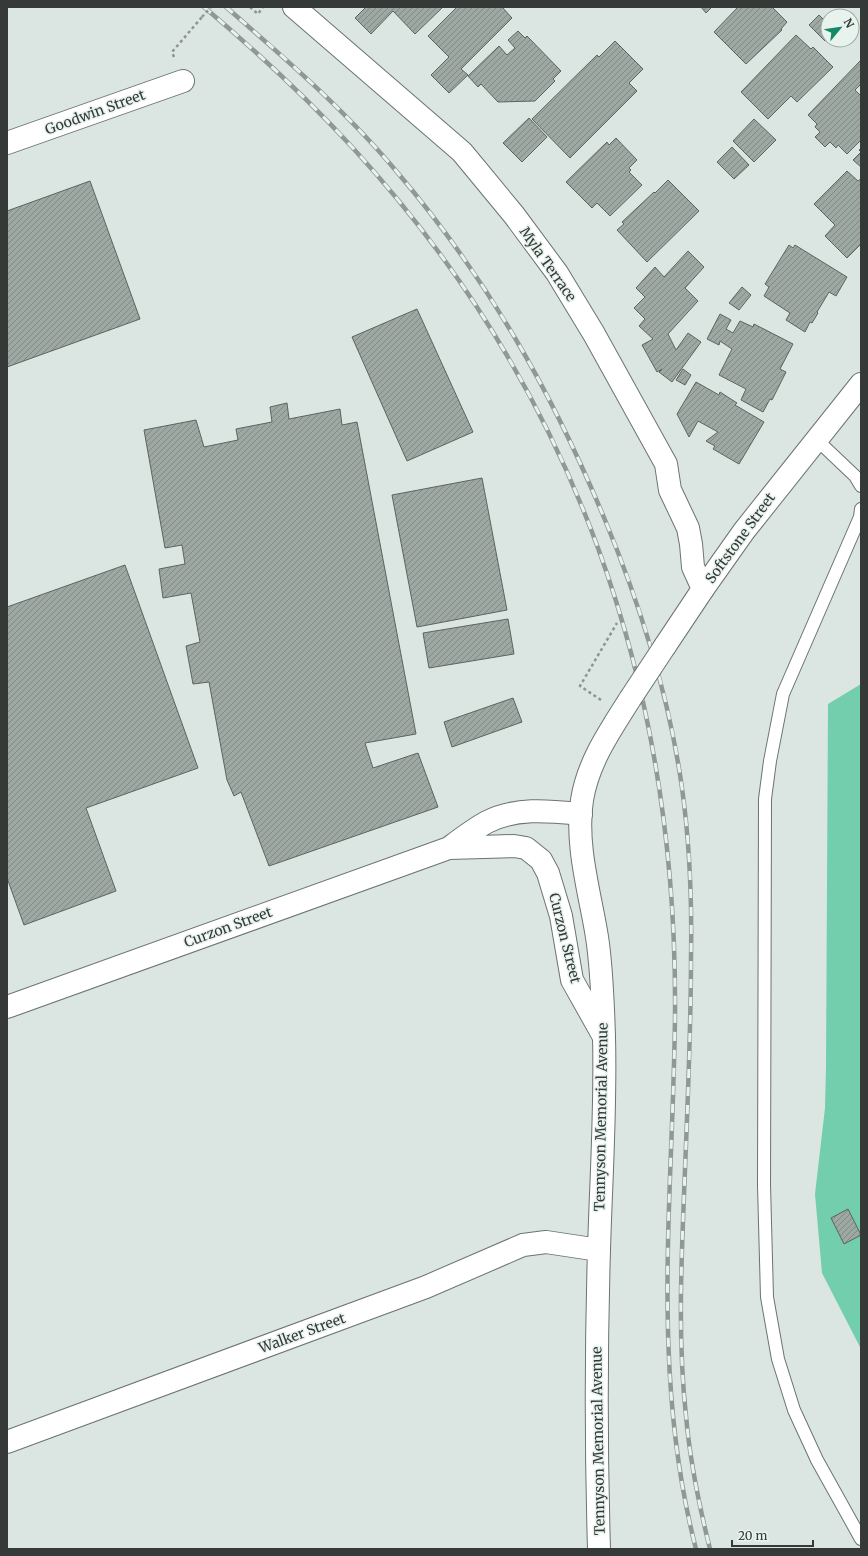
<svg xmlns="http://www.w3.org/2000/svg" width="868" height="1556" viewBox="0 0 868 1556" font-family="Merriweather,serif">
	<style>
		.green { fill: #73cead }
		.building { fill: url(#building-hatch); stroke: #5b6460 }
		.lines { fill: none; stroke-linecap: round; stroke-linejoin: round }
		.service-casing { stroke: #6b7470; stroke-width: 14 }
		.minor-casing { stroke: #6b7470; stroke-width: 24 }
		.secondary-casing { stroke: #6b7470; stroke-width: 24 }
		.path { stroke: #8d9491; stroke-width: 2.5; stroke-dasharray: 3 3; stroke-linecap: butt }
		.service { stroke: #fff; stroke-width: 12 }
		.minor { stroke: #fff; stroke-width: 22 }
		.secondary { stroke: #fff; stroke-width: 22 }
		.rail-casing { stroke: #909894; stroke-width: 4.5 }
		.rail { stroke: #e8f3ee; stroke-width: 3; stroke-dasharray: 9; stroke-linecap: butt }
		.secondary-bridge-casing { stroke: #6b7470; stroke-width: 24; stroke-linecap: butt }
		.path-bridge { stroke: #8d9491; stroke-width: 2.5; stroke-dasharray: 3 3; stroke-linecap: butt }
		.secondary-bridge { stroke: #fff; stroke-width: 22 }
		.labels { text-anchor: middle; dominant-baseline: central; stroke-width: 3; stroke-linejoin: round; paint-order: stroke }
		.street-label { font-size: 14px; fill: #353937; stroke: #e8f3ee }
	</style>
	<defs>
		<pattern id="building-hatch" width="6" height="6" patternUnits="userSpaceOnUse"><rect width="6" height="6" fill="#9ea8a3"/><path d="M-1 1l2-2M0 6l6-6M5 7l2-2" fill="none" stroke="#828a86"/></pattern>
	</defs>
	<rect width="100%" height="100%" fill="#dbe5e1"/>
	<path class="green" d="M861,684v665l-39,-76 -7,-79 10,-86 1,-41 2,-363z"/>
	<path class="building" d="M366,7h77l-28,27 -22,-23 -22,23 -16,-16z
		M457,7h45l10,11 -51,51 7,6 -19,18 -18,-18 18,-18 -21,-21z
		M701,7h11l-6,6z
		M738,7h34l15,15 -6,7 1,1 -36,34 -32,-32z
		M819,15l9,9v14l-3,3 -16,-16z
		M518,31l7,7 2,-2 34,35 -8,8 2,2 -20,20 -37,1 -17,-18 -3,3 -10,-11 31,-30 8,9 8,-7 -7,-8z
		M796,35l15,14 2,-2 20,20 -36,35 -6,-6 -23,23 -27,-27z
		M615,41l28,28 -14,14 8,8 -67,67 -38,-39 65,-64 2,2z
		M861,60v24l-6,6 6,6v44l-14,14 -9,-9 -2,3 -6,-6 -5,5 -10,-10 5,-5 -5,-5 2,-3 -9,-9z
		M529,118l18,19 -25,25 -19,-19z
		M754,119l22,21 -22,22 -21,-21z
		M616,138l21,22 -8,8 2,2 -2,2 13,13 -32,31 -13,-13 -5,5 -26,-26 41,-40 2,3z
		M732,147l17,18 -15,14 -17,-17z
		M861,148v19l-8,-7 8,-8 -2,-2z
		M847,171l11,10 3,-2v65l-14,14 -22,-22 10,-11 -21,-21z
		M668,180l31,31 -52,51 -30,-32 7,-6 -2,-2 32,-30 1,1z
		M90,181l50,138 -133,48v-156z
		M789,245l4,3 2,-3 52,32 -11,19 -7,-4 -12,20 1,1 -6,10 -2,-1 -5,10 -19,-12 4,-7 -26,-17 5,-9 -4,-3z
		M688,251l16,16 -19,21 13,13 -30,33 8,16 12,-17 13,9 -29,40 -13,-10 3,-3 -5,3 -15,-27 11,-6 -14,-13 6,-7 -11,-11 11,-11 -9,-9 19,-21 9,10z
		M742,287l9,8 -12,15 -10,-7z
		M417,309l56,123 -66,29 -55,-124z
		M720,314l11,6 -5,9 7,4 7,-12 13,6 1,-3 39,20 -13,25 6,3 -14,28 -2,-1 -7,13 -22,-12 5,-11 -27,-14 13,-26 -12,-8 -1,4 -12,-6z
		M683,369l8,6 -6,10 -9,-5z
		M696,382l23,13 1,-3 17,11 -2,2 29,17 -25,42 -26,-15 2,-3 -9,-5 12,-9 -20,-11 -9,16 -12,-23z
		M287,403l2,16 51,-10 2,16 15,-3 59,312 -51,9 8,25 45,-15 20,54 -169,59 -28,-74 -7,4 -7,-16 -18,-98 -16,2 -7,-38 14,-4 -9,-49 -28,5 -4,-29 26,-5 -3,-19 -17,3 -21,-118 52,-10 8,27 34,-7 -2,-11 36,-7 -2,-15z
		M482,478l25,132 -90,17 -25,-132z
		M125,565l73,203 -112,40 30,83 -92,34 -17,-47v-271z
		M508,619l6,35 -85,14 -6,-35z
		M513,698l9,24 -70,25 -8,-25z
		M848,1209l13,26 -17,9 -13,-26z"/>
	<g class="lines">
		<defs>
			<path id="service" d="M816,439l39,37 6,10
				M861,509l-1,8 -77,177 -13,67 -5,38 -1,386 3,112 11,62 16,51 23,50 44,79"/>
			<path id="minor" d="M294,7l168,145 52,63 43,58 37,61 72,130 4,26 18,38 3,16 2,23 10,22
				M7,143l176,-62
				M449,848l65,-2 12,2 15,12 7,13 13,43 11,64 32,57
				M7,1007l442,-159c12,-9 25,-19 38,-26 29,-15 63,-11 94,-8
				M7,1442l419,-155 97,-42 23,-3 53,8"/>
			<path id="secondary" d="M665,646l38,-57 41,-58 117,-147
				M599,1549c-3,-100 -3,-200 0,-299 2,-71 7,-142 5,-213 -1,-33 -2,-67 -7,-100 -7,-44 -22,-92 -15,-137 6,-38 28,-69 48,-101"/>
		</defs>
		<use href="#service" class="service-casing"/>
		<use href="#minor" class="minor-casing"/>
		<use href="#secondary" class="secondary-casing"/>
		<path class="path" d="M250,7l8,7 5,-7
			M174,57l-2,-5 30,-35
			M601,700l-21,-14 37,-63"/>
		<use href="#service" class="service"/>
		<use href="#minor" class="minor"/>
		<use href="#secondary" class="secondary"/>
		<defs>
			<path id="rail" d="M204,7c52,44 102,90 148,140 224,244 326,540 323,870 -2,180 -25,355 21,532
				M226,7c60,52 120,104 171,165 90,106 155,220 208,348 36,87 64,175 77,268 8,57 10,113 9,170 0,79 -4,158 -7,237 -3,73 -6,147 2,221 4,45 13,89 24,133"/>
		</defs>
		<use href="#rail" class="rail-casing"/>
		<use href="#rail" class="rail"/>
		<defs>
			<path id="secondary-bridge" d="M630,699l35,-53"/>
		</defs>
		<use href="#secondary-bridge" class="secondary-bridge-casing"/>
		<path class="path-bridge" d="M202,17l9,-10"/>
		<use href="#secondary-bridge" class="secondary-bridge"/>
	</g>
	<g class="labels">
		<g class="street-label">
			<text transform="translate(95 112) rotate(-20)">Goodwin Street</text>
			<text transform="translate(548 264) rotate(55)">Myla Terrace</text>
			<text transform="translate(740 538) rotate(-54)">Softstone Street</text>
			<text transform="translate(228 927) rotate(-20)">Curzon Street</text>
			<text transform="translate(565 938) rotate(76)">Curzon Street</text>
			<text transform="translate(601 1117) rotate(-89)">Tennyson Memorial Avenue</text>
			<text transform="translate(302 1333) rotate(-20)">Walker Street</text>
			<text transform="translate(598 1441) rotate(-91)">Tennyson Memorial Avenue</text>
		</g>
	</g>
	<rect width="868" height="1556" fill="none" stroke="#353937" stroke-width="16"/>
	<g transform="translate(840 28) rotate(61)"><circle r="19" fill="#e8f3ee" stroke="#a0a9a5"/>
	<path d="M0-3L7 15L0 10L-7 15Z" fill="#158868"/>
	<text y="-6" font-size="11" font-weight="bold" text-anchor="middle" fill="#353937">N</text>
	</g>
	<path d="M732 1540v6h81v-6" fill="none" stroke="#353937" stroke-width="2"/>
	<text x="738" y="1540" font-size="12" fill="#353937" stroke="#e8f3ee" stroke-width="3" paint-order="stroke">20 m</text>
</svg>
